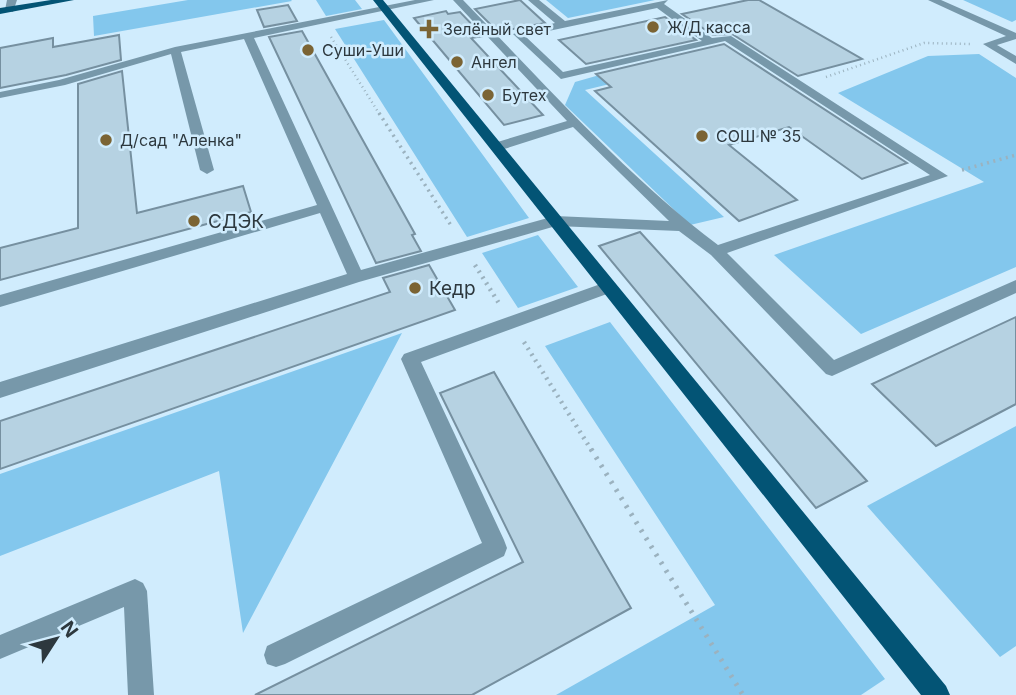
<svg xmlns="http://www.w3.org/2000/svg" width="1016" height="695" viewBox="0 0 1016 695" font-family="Inter,sans-serif">
	<style>
		.green { fill: #83c7ed }
		.building { fill: #b6d2e2; stroke: #7690a0; stroke-width: 2 }
		.lines { fill: none; stroke-linecap: round; stroke-linejoin: round }
		.path-far3 { stroke: #9bb2bf; stroke-width: 2.5; stroke-dasharray: 1 3.5; stroke-linecap: butt }
		.path-far2 { stroke: #9bb2bf; stroke-width: 3.5; stroke-dasharray: 2 4.5; stroke-linecap: butt }
		.path-far1 { stroke: #9bb2bf; stroke-width: 4.5; stroke-dasharray: 2 5; stroke-linecap: butt }
		.path { stroke: #9bb2bf; stroke-width: 5; stroke-dasharray: 2.5 7; stroke-linecap: butt }
		.minor { fill: #7798aa; fill-rule: evenodd }
		.major { fill: #035475; fill-rule: evenodd }
		.poi-dot { fill: #7b6434; stroke: #d0ecfd; stroke-width: 2.5 }
		.labels { text-anchor: middle; dominant-baseline: central; stroke-width: 5; stroke-linejoin: round; paint-order: stroke }
		.far-poi-label { font-size: 16px; fill: #2d383e; stroke: #d0ecfd; text-anchor: start }
		.poi-label { font-size: 19px; fill: #2d383e; stroke: #d0ecfd; text-anchor: start }
	</style>
	<rect width="100%" height="100%" fill="#d0ecfd"/>
	<path class="green" d="M188,0h103l1,1 -198,35 -1,-20z
		M316,0h39l7,9 -36,7z
		M546,0h109l-87,18z
		M963,0h53v20l-4,2z
		M384,20l145,198 -62,19 -132,-208z
		M979,54l37,24v189l-155,67 -87,-79 210,-73 -146,-89 90,-37z
		M617,70l34,4 -66,16 139,127 -34,8 -125,-120 10,-23z
		M538,235l40,52 -60,21 -36,-55z
		M610,322l275,357 -24,16h-305l159,-90 -170,-259z
		M402,333l-159,300 -24,-162 -219,85v-82z
		M1016,426v220l-16,11 -133,-151z"/>
	<path class="building" d="M520,0l25,23 -47,9 -23,-23z
		M748,0h11l103,59 -64,17 -66,-42 -19,1 -31,-21z
		M288,5l9,16 -33,6 -7,-17z
		M446,11l2,3 12,-2 23,24 -12,2 72,77 -39,10 -90,-107z
		M665,17l31,23 -110,24 -27,-24z
		M302,31l113,203 -3,1 9,16 -45,12 -107,-226z
		M119,35l2,25 -55,15 -66,13v-40l53,-10v9z
		M724,44l183,119 -45,16 -73,-52 -60,18 68,55 -58,21 -144,-130 16,-4 -15,-13z
		M122,71l15,142 106,-27 8,26 -251,68v-32l78,-20v-144z
		M640,232l227,249 -51,27 -217,-262z
		M429,265l26,45 -455,159v-48l390,-129 -7,-14z
		M1016,317v87l-80,42 -64,-62z
		M494,372l137,236 -159,87h-217l268,-133 -83,-169z"/>
	<g class="lines">
		<path class="path-far3" d="M331,37l49,78
			M826,77l98,-34 46,1"/>
		<path class="path-far2" d="M379,113l73,114
			M962,170l54,-15"/>
		<path class="path-far1" d="M475,265l25,40
			M524,342l68,109"/>
		<path class="path" d="M591,449l152,246"/>
		<path class="minor" d="M7,0h10l-4,12 -8,-2z
			M415,0h19l-180,38 107,232 194,-54 114,5 -96,-94 -72,23h-10v-6l76,-23 -114,-121h10c80,82 163,176 255,245l212,-70 -205,-134 -164,38 -48,-45 42,-11 -27,-23h11l26,21 103,-21 -4,4 48,34 19,-2 217,140 -221,77 107,107 182,-80v13l-184,83 -6,-2 -115,-119 -32,-24 -123,-5 -197,56 -359,116v-16l347,-108 -27,-61 -320,94v-12l317,-90 -73,-166 -63,13 33,118 -7,4 -7,-4 -29,-116 -106,31 -65,13v-6l59,-12 116,-33zM657,8l45,33 -139,31 -38,-36z
			M928,0h13l75,33v6l-19,6 19,11v8l-33,-20 23,-8z
			M609,281l8,6 -2,4 -194,71 83,178 3,8 -3,8 -219,108 -9,3 -9,-3 -3,-9 3,-9 215,-103 -81,-184 3,-5z
			M135,579l8,4 4,8 7,104h-26l-4,-88 -124,52v-24z"/>
		<path class="major" d="M51,0h23l-74,14v-6z
			M373,0h10l563,686 4,9h-29z"/>
	</g>
	<g class="poi-dot">
		<circle cx="653" cy="27" r="7"/>
		<path d="M425.5 18.5h7v7h7v7h-7v7h-7v-7h-7v-7h7z"/>
		<circle cx="308" cy="50" r="7"/>
		<circle cx="457" cy="62" r="7"/>
		<circle cx="488" cy="95" r="7"/>
		<circle cx="702" cy="136" r="7"/>
		<circle cx="106" cy="140" r="7"/>
		<circle cx="194" cy="221" r="7"/>
		<circle cx="415" cy="288" r="7"/>
	</g>
	<g class="labels">
		<g class="far-poi-label">
			<text x="667" y="27">Ж/Д касса</text>
			<text x="443" y="29">Зелёный свет</text>
			<text x="322" y="50">Суши-Уши</text>
			<text x="471" y="62">Ангел</text>
			<text x="502" y="95">Бутех</text>
			<text x="716" y="136">СОШ № 35</text>
			<text x="120" y="140">Д/сад "Аленка"</text>
		</g>
		<g class="poi-label">
			<text x="208" y="221">СДЭК</text>
			<text x="429" y="288">Кедр</text>
		</g>
	</g>
	<g transform="translate(56 639) rotate(54)" stroke="#d0ecfd" stroke-width="5" paint-order="stroke">
	<path d="M0-5L12 26L0 18L-12 26Z" fill="#2d383e"/>
	<text y="-10" font-size="19" font-weight="bold" text-anchor="middle" fill="#2d383e">N</text>
	</g>
</svg>
